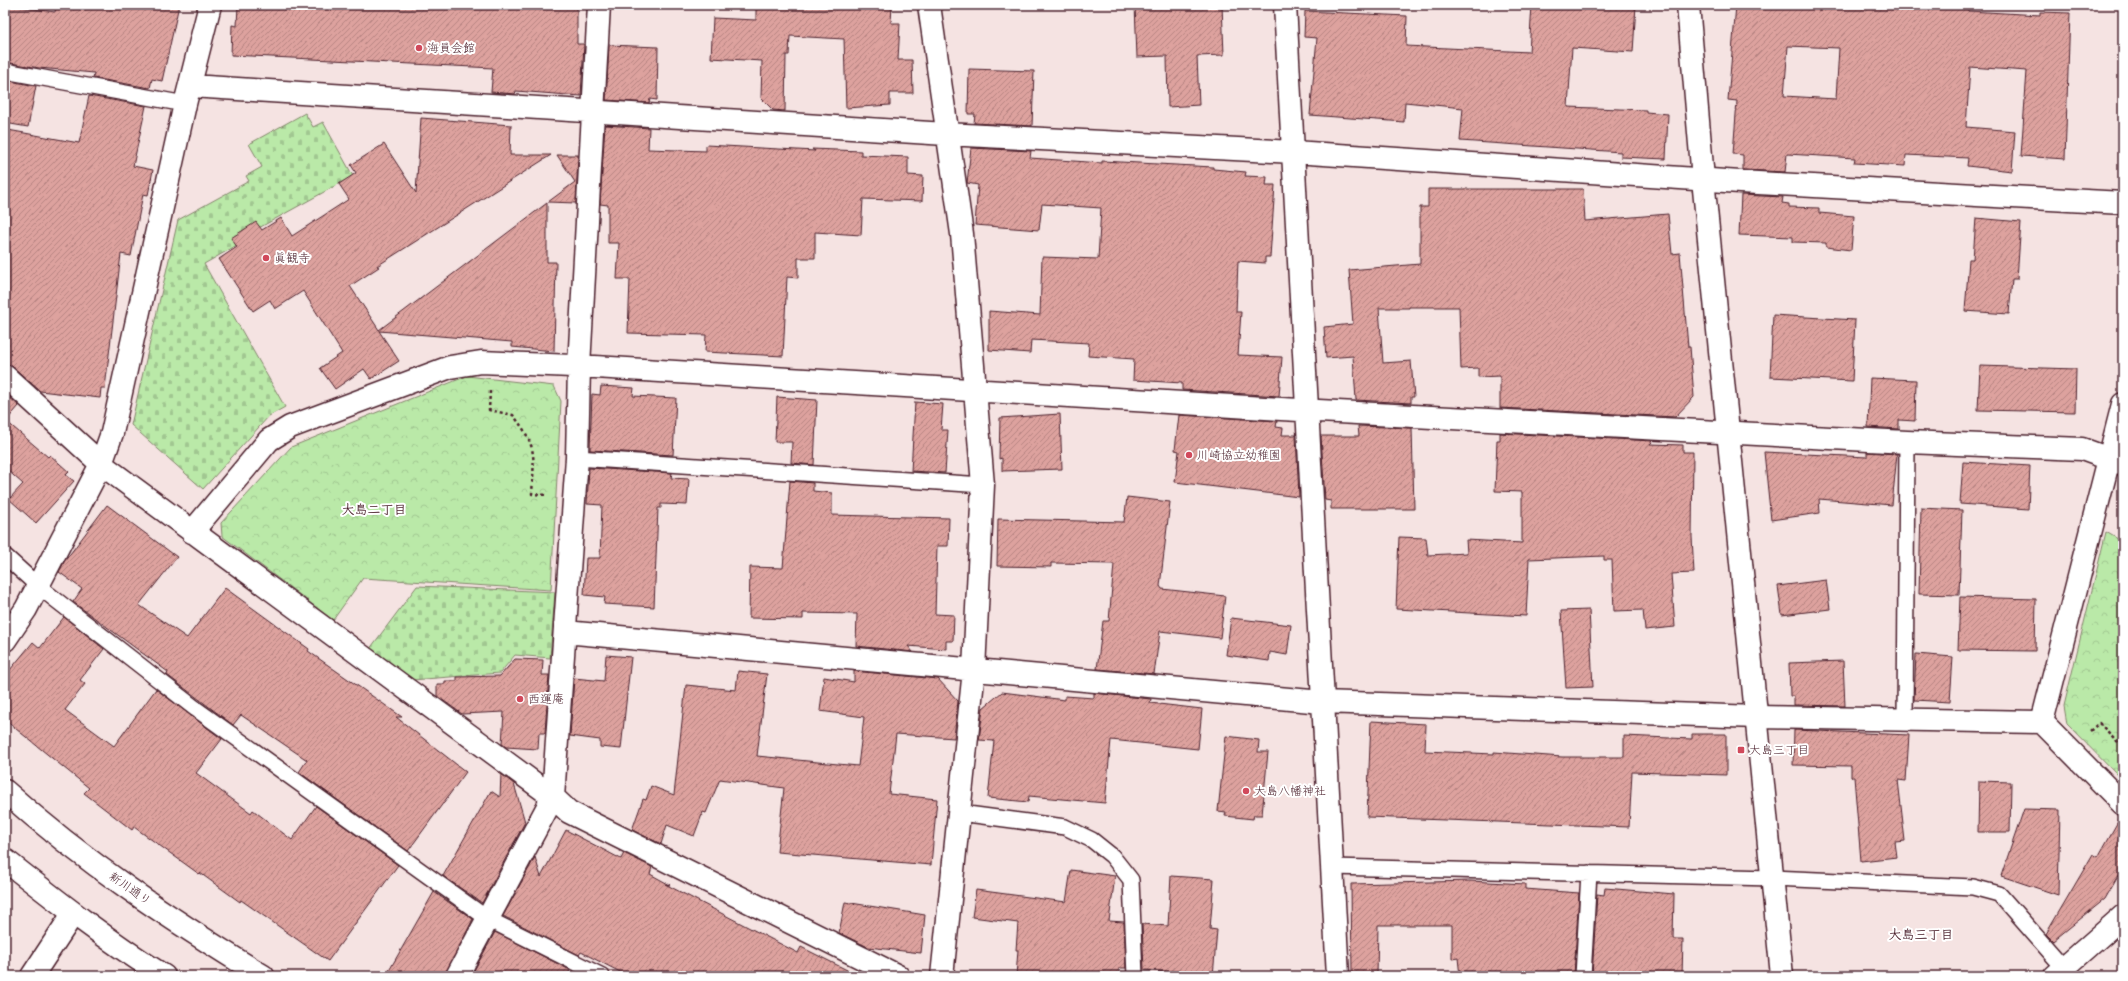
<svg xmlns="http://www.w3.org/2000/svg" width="2128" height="981" viewBox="0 0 2128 981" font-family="'Architects Daughter','Klee One',sans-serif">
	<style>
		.forest { fill: url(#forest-crowns); stroke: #82846a }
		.cemetery { fill: url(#cemetery-stones); stroke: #82846a }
		.building { fill: url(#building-hatch); stroke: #4a1f2b; fill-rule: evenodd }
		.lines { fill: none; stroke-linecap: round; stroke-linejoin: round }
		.service-casing { stroke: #4a1f2b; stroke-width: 18 }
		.minor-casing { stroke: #4a1f2b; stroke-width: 25 }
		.tertiary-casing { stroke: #4a1f2b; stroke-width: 25 }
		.secondary-casing { stroke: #4a1f2b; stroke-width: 25 }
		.path { stroke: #4a1f2b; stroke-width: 2.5; stroke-dasharray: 3 3; stroke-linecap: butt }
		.service { stroke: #fff; stroke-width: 15 }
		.minor { stroke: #fff; stroke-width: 22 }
		.tertiary { stroke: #fff; stroke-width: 22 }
		.secondary { stroke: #fff; stroke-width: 22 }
		.poi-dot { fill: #d1495b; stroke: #fff; stroke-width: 1.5 }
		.labels { text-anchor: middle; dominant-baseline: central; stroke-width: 4; stroke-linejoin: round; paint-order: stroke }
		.poi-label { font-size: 12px; fill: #4a1f2b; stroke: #fff; text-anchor: start }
		.street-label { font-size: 12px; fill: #4a1f2b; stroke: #fff }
		.neighbourhood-label { font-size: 13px; font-weight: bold; fill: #4a1f2b; stroke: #fff }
	</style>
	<defs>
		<pattern id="forest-crowns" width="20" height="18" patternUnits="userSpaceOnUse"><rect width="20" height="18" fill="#bae9a8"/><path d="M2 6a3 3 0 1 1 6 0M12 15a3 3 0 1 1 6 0" fill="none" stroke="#a1c791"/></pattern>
		<pattern id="cemetery-stones" width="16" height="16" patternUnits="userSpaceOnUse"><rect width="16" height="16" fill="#bae9a8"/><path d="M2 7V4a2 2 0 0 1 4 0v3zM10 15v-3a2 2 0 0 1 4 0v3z" fill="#a1c791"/></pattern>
		<pattern id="building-hatch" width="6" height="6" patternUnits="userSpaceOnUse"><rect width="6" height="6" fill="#dda29e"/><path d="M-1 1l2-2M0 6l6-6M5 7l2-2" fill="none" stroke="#b58381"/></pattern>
	</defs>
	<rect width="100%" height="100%" fill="#f5e3e2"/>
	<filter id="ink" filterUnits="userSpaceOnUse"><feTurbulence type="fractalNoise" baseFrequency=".025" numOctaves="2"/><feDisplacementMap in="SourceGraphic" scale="8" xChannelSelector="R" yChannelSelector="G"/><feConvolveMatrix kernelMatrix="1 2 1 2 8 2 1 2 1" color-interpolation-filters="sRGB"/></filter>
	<g filter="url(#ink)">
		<path class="forest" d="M467,376l87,10 7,15 -10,189 -188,-12 -30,42 -111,-84 -1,-13 70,-76z
			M2106,532l17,10v239l-56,-57 -3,-18z"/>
		<path class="cemetery" d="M305,113l8,14 10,-5 30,54 -116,64 2,4 -35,20 81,143 -16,9 -66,73 -72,-64 47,-205 71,-39 -3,-5 16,-9 -13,-23z
			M417,586l138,6 -5,66 -35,-3 -15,18 -88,7 -43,-30z"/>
		<path class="building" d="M5,5l50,7 1,-7h123l-17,76 -10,-2 -2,9 -57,-10 1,-5 -55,-5 -34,-6z
			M238,5h339v39h7l-3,52 -65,-5 -1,3 -24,-2 2,-24 -262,-13 1,-30 5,1z
			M756,5h136l-1,18h9l-2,37h14l1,33h-23v12l-44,3 -2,-69 -54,-3 -1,19h-3l-1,56 -12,-1 -12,-12 1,-37 -51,-3 2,-40 43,2z
			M1135,5h87l2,50 -27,1 2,49 -31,2 -1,-51 -30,1z
			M1532,5h104l-3,47 -61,-4 -4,59 78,3v2l22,2 -2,45 -45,-2v-5l-161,-11 3,-33 -58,-6 -1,20 -94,-7 7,-77 -13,-1 1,-26 102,5 -1,30 123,6z
			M1736,5h232v6l72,4v-3l30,1 -5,146 -44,-3 6,-85 -57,-4 -4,60 49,4 -3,40 -45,-5 1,-8 -62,-3 -1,11 -51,-3 1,-5 -68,-4 -2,18 -42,-2v-15l-10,-1 4,-53 -9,-1zM1788,46l51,2 -3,51 -52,-3z
			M609,45l49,2 -1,53 -7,-1 -1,4 -43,-3z
			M969,69l65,2 -2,55 -58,-3 1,-9h-7z
			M5,80l31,6 -8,41 -23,-4z
			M89,96l57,10 -13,60 20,4 -5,25 -5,-1 -12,62 -10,-2 -16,134h-4l-1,10 -60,-7 -27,-24 -8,-3v-218l3,-16 71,13z
			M421,118l90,7 -1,30h41l-174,111 2,1 -29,19 29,44 168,-127v59h9l-2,89 -42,-4v-5l-133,-11 20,30 -28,18 -7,-10 -29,20 -15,-21 22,-15 -39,-62 -28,18 -5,-9 -17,11 -34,-52 18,-12 -6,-9 25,-16 6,8 19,-12 11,18 57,-37 -10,-15 17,-11 -5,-8 33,-21 32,49z
			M605,125l44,3 -1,21 58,2v-6l109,6 -3,-2 49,2v4l47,2v18l15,1 -1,25 -59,-2 -2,36 -46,-3v26h-17v20l-11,-1 -4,79 -78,-4 1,-17 -78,-2 2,-54h-13l2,-36h-11v-38l-8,-1z
			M971,148l60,3 -1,7 72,5v-2l111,6v2l33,3 -1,4 22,1 -1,8h9l-5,72h-5v6l-27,-2 -2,51h5l-3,43 44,2 -3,39 -97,-6v-7l-49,-3 1,-21 -46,-3 1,-13 -58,-3 -1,13 -41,-3v-39l51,4 2,-58 56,2 3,-51 -59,-4 -3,26 -64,-5 3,-40 -11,-2z
			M557,155h21l-2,48 -28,-1 27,-20z
			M1428,189h155l2,32 83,-7 4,40 8,-1 8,94h2l4,50 -19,20 -175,-9v-32l-22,1v-9l-17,1 -2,-62h-50v1h-30l4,55 28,-2 3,36h-3v6l-55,-3 -3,-44 -27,2 -2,-31 29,-3 -4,-54 71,-6v-57h8z
			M1741,195l42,2 -1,6 7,1v3l30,1v5l35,3 -3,34 -25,-3v-4l-33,-1v-5l-54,-2z
			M1976,218l45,4 -4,57h-5l-3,35 -44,-3 4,-52h4z
			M1773,315l82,5 -3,61 -82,-4z
			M1980,366l96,3 -1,43 -97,-2z
			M1870,378l46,2 -1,41 -16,-1v9l-31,-2z
			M601,386l33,2 -1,8 43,2 -3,57 -83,-5 2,-56 8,1z
			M5,393l14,13 -13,15 42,36 2,-2 19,17 -3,3 8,6 -38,42 -27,-24 14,-15 -18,-16z
			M777,397l40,3 -3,65 -23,-2 1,-21h-17z
			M915,402l28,2 -2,26h7l-3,43 -34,-2z
			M1060,414l2,55 -60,2v-13l-3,1 1,-41z
			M1179,415l98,6 -1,6 7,1 -1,7h14l3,62 -124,-15 4,-31 -4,-1z
			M1358,426l54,2 2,81h-83v-8l-6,-1 -4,-64h38z
			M1500,433l153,8 -3,3 33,1v7h10l-1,85 2,36 -23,1 4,53 -30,3 -2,-20 -29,1 -2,-51h-8v-4l-75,3 -3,57 -130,-7 3,-72 27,1 2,17 39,-2 -1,-13 56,3v-51l-27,-1 2,-51h3z
			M1764,452l103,5v-5l30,2 -5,51 -73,-6 1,14 -49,7z
			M1963,462l67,4 -2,43 -68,-5z
			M589,468l83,5 -1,5 18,1 -2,26 -26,-1v4h-3l-4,99 -50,-3 1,-7 -21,-2 2,-37h14l2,-53 -15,-1z
			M790,481l23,2v8l19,2v22l117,3 -1,28h-11l-2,68 19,1 -1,26h-7v8l-38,-3 5,6 -57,-6 1,-32 -54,-1v6l-54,-1 1,-51 33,1z
			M1127,497l43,5 -10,84 2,3 63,7 -5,42 -60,-7 -6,43 -57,-5 6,-48h6l5,-57 -63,-1v4l-54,-1 1,-47 126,3z
			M107,505l70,52 -38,48 48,33 38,-50 84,61 -1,2 94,66h-6l70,55 -58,79 -109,-79 8,-12 -66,-45 -8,10 -66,-50 1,-3 -95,-70 9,-13 -23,-17 5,-10z
			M1921,508l41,2 -3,85 -40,-1z
			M1826,580l4,29 -48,6 -4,-29z
			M1960,597l76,2 -1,52 -77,-1z
			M1589,610l4,77 -27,1 -5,-77z
			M64,617l40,32 -24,31 5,4 -20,26 49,36 42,-57 66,50 -26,34 55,40 2,-3 39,30 24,-34 82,59 -70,96 -87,-61 -1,2 -40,-29 -1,1 -65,-47 -2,3 -22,-17 -26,-20 5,-5 -84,-68v-44l28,-34 7,6z
			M1231,618l60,7 -4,30 -17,-3 -1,9 -43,-6z
			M1916,654l37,3 -3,45 -36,-2z
			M606,655l25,2 -10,92 -21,-2v-7l-30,-4 4,-58 30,3z
			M515,659l28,1 -1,15h7l-4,58h-6l-1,16 -32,-2 -4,-3 2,-32 -42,2 -25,-18v-12h8v-3h12v-4l43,-1z
			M1843,661l2,45 -51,-1v-9h-4l-1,-33z
			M738,671l29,3 -10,82 101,10 6,-49 -44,-6 4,-34 30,5v-11l84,8 20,22 -4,37 -58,-4 -7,60 48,5 -6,66 -154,-13 7,-64 -64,-9 -14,34 -3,-1 -9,24 -27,-11 -6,19 -29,-14 11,-31 3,1 5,-14 23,9 12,-110 50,5z
			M1002,692l63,8v-4l29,2v-5l57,6 -1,4 52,6 -4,40 -87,-9 -6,63 -76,-7 -1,6 -40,-4 6,-57 -15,-1 4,-32z
			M1371,721l55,3 -1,27 69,3v-2l68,5h62v-21l68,3v-5h34v41l-94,-3 -3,55 -262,-10z
			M1794,730l115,5 -3,46 -8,-1 7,61 -10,1 2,15 -36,4 -7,-84h-3v-11l-58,-1z
			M1226,736l33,4 -1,12h10l-6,63h-8l-1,4 -28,-3 1,-4 -8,-1z
			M501,774l13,10 11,38 -43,81 -39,-27 48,-85 9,6z
			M1979,781l32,1 -1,50h-32z
			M2024,809l36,1 -2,85 -57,-19z
			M2121,816h2v52l-18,31 -52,42 -7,-7 47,-80 5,3z
			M566,830l55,29 3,-6 28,14 -2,7 20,11 -5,-1 133,69 3,-6 58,29h-231l-47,-24 -2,3 -76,-39 32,-59 6,20z
			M1071,870l44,6 -6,45 15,1 2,46h-7v8h-103l2,-26h-2l2,-27 -46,-6 4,-27 90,12z
			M1171,876l43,3 -4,50 7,1 -4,46 -69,-6 -2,-46 26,2z
			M1470,881l55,3v5l54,4 -5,83h-114l-2,-18 -6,1v-34h-74l-1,51h-25l-1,-92z
			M1605,888l69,6 -1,45h10l-1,37h-90l5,-82 7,1z
			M434,892l39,27 -28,57h-59z
			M845,902l80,13 -4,38 -53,-6 -29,-14z
			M495,932l75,38 -3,6h-96z"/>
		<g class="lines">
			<defs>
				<path id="service" d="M5,71l180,33
					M577,458l406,27
					M5,556l33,30 158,123 292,210 114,57
					M1905,720l2,-278
					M960,813l105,14 27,13 20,16 19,24 4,96
					M1332,867l440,11 201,9 26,7 65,74
					M1583,976l6,-103"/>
				<path id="minor" d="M929,5l33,229 21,251 -9,185 -32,306
					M1285,5l53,971
					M191,86l755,48 348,18 446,30 383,21
					M5,376l96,88 452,333 16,15 329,164
					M192,532l77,-92 21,-13 160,-60 31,-5 114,5 686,42 626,33 175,7 41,15
					M565,632l757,70 435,15 285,5 81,82
					M5,640l21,-31 75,-145 11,-31 73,-329 25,-99
					M2042,722l81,-318
					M32,976l41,-62
					M457,976l96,-179 24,-339 2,-92 20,-361
					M2055,976l68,-60"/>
				<path id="tertiary" d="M1688,5l15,174 79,797"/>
				<path id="secondary" d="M5,791c79,71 168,130 258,185
					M5,860c52,41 103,81 159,116"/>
			</defs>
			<use href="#service" class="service-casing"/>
			<use href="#minor" class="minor-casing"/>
			<use href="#tertiary" class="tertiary-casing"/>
			<use href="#secondary" class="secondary-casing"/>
			<path class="path" d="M490,391l-1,19 24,5c25,31 21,42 19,79l15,1
				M2090,731l9,-8 24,24"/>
			<use href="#service" class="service"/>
			<use href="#minor" class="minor"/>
			<use href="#tertiary" class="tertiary"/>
			<use href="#secondary" class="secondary"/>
		</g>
	</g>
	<g class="poi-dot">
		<circle cx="419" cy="48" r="4"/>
		<circle cx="266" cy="258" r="4"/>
		<circle cx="1189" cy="455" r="4"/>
		<circle cx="520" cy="699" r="4"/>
		<rect x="1737" y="746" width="8" height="8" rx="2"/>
		<circle cx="1246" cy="791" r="4"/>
	</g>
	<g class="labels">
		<g class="poi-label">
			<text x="427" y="48">海員会館</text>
			<text x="274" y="258">眞観寺</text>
			<text x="1197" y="455">川崎協立幼稚園</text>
			<text x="528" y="699">西運庵</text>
			<text x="1749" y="750">大島三丁目</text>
			<text x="1254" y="791">大島八幡神社</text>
		</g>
		<g class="street-label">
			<text transform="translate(130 889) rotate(35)">新川通り</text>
		</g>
		<g class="neighbourhood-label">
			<text x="374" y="510">大島二丁目</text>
			<text x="1921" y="935">大島三丁目</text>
		</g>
	</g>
	<rect width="2128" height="981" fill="none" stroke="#fff" stroke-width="20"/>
	<rect x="10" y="10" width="2108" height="961" fill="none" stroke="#4a1f2b" stroke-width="1.5" filter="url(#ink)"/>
</svg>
